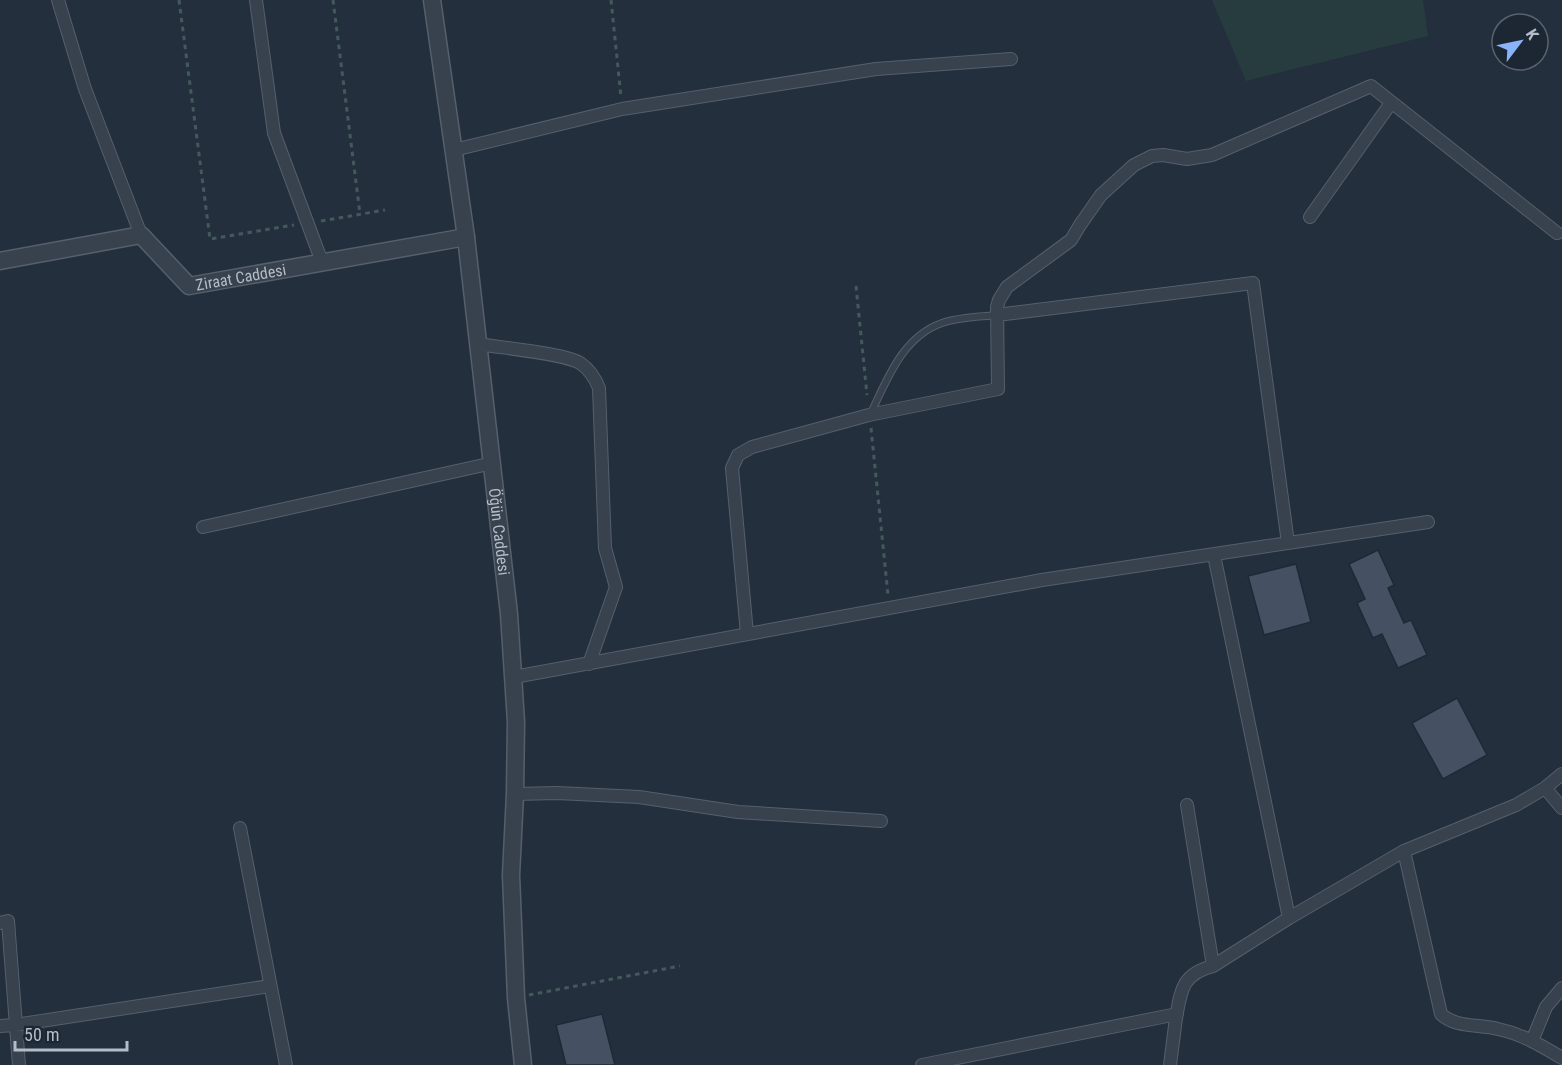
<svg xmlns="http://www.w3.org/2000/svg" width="1562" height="1065" viewBox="0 0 1562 1065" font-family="'Roboto Condensed',sans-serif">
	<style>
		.green { fill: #263c3f }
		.building { fill: #455162; stroke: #1f2835; stroke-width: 1.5 }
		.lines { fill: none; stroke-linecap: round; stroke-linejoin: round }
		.service-casing { stroke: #565f6c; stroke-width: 8 }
		.minor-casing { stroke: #565f6c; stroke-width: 14 }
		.tertiary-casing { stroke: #565f6c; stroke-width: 19 }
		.path { stroke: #44595c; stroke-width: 3; stroke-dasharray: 4.5 4.5; stroke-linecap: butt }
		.service { stroke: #38414e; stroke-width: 6 }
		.minor { stroke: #38414e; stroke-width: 12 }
		.tertiary { stroke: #38414e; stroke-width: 16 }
		.labels { text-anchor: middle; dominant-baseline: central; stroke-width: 5; stroke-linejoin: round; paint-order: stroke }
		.street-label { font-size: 16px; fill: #b4bcc9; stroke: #1d2633 }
	</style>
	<rect width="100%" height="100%" fill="#242f3e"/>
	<path class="green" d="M1212,0h211l5,36 -182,45z"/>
	<path class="building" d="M1378,550l16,35 -6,3 16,35 7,-3 16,35 -29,13 -16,-34 -9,4 -16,-35 8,-4 -16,-35z
		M1296,564l15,58 -47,13 -16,-59z
		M1457,698l30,57 -44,24 -31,-56z
		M602,1014l13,51h-49l-10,-40z"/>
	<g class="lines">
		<defs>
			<path id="service" d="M870,415c17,-35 32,-78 72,-92 17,-6 37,-6 55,-8"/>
			<path id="minor" d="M58,0l27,89 56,146
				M256,0l18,133 48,129
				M454,150l168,-41 254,-40 135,-10
				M1310,217l81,-114
				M997,315l256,-32 35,260
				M479,344c22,4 84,9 101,19 9,6 15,15 19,25l6,160 11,39 -27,77
				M203,527l290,-64
				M1214,555l75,363
				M747,634l-15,-166 6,-13 14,-8 117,-32 129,-26 -1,-82 2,-7 8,-13 64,-47 9,-15 21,-30 33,-30 18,-9 11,-1 24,4 25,-4 159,-69 186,147
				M514,677l528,-97 386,-58
				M1545,788l17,20
				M515,794l42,-1 82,4 99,15 143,9
				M1187,805l26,161
				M240,828l46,237
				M1404,851l37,163c14,14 39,10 57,15 24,5 44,17 64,29
				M0,923l8,-2 11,144
				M0,1026l15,-1 255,-39
				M1532,1041l14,-34 16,-19
				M922,1065l255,-51
				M1170,1065c2,-16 4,-31 6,-47 5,-28 6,-44 37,-52l76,-48 115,-67 112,-46 29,-17 17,-14"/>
			<g id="tertiary">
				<path id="s1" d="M432,0l34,237 43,377 7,108 -1,72 -4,81 5,123 7,67"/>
				<path id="s2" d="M0,261l141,-26 48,51 277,-49"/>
			</g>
		</defs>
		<use href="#service" class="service-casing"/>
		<use href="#minor" class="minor-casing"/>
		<use href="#tertiary" class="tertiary-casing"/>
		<path class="path" d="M179,0l31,239 84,-14
			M333,0l27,214
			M611,0l10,97
			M321,221l64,-11
			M856,286l11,109
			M871,428l17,167
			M529,995l151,-29"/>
		<use href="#service" class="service"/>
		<use href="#minor" class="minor"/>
		<use href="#tertiary" class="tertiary"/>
	</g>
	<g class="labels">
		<g class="street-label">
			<text stroke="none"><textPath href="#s2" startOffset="266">Ziraat Caddesi</textPath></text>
			<text stroke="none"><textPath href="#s1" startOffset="536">Öğün Caddesi</textPath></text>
		</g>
	</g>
	<g transform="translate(1520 42) rotate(58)"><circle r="28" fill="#1d2633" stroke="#59626f" stroke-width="1.5"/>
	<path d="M0-4.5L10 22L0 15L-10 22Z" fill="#8ab4f8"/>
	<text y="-9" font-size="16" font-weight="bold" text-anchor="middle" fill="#b4bcc9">K</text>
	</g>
	<path d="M15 1041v9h112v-9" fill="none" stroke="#b4bcc9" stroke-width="3"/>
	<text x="24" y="1041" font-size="18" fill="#b4bcc9" stroke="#1d2633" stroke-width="4.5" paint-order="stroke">50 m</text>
</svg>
